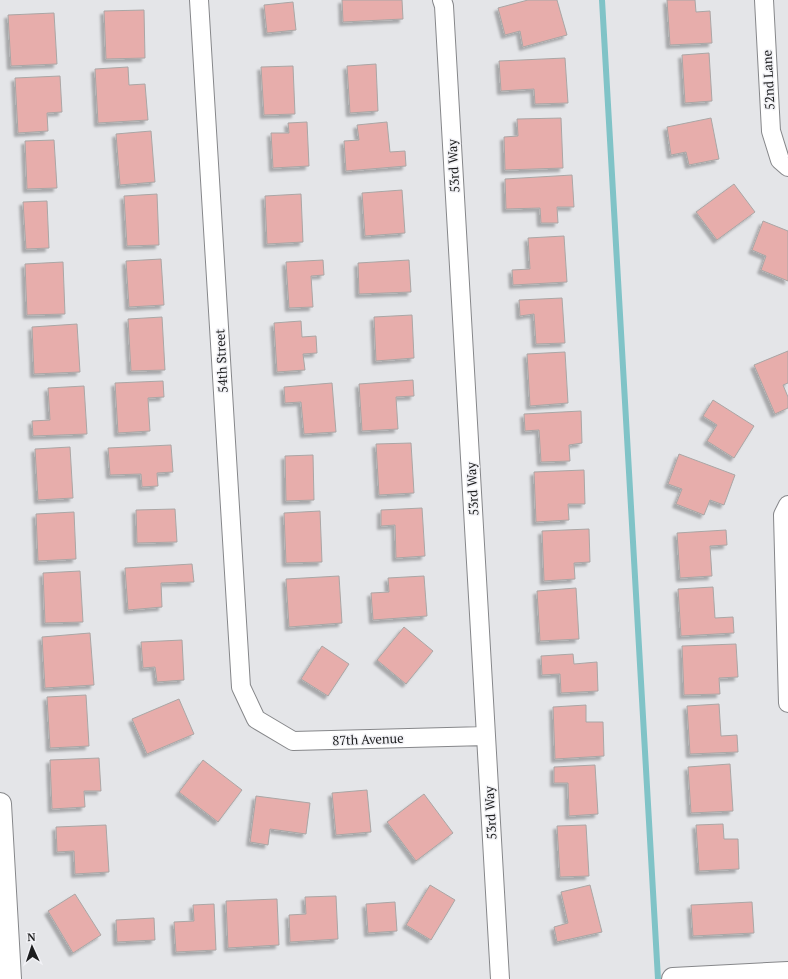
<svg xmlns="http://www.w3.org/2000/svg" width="788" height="979" viewBox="0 0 788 979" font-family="'PT Serif',serif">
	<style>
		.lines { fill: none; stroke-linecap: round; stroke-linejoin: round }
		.stream { stroke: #80c3c7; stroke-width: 6 }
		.building { fill: #e7adab; stroke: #aaa6a5; filter: url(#shadow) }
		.street-casing { stroke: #86878a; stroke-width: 20 }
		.secondary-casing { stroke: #86878a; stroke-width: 24 }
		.street { stroke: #fff; stroke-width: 18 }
		.secondary { stroke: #fff; stroke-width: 22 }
		.labels { text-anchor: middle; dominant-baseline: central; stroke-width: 3; stroke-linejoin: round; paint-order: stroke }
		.street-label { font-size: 13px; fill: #1d1e1f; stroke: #f2f2f6 }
	</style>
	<defs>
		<filter id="shadow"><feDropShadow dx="-3.5" dy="3.5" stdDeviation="1" flood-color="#0004"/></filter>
	</defs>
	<rect width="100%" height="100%" fill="#e4e5e8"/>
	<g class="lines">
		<path class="stream" d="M602,0l56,979"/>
	</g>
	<path class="building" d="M342,0h60l1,19 -60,3z
		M528,0h29l10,35 -44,12 -3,-16 -15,4 -7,-27z
		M667,0h28l1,12 14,-1 2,32 -42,2z
		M293,2l3,28 -29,3 -3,-28z
		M144,10l1,48 -39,1 -2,-48z
		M54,13l3,51 -46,2 -3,-51z
		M709,53l3,48 -27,2 -3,-48z
		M565,58l3,45 -33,1 -1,-15 -33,2 -2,-30z
		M376,64l2,47 -28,2 -3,-47z
		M293,66l2,48 -31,1 -3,-48z
		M128,67l1,18 16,-1 3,36 -50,3 -3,-54z
		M60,76l2,36 -15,1 1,18 -30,2 -3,-55z
		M561,118l2,50 -58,2 -1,-33 14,-1 -1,-17z
		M711,118l8,41 -30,6 -3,-13 -15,3 -4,-28z
		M307,122l2,44 -36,2 -2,-35h18l-1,-10z
		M387,122l3,30 15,-1 1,15 -60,5 -2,-30 15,-1 -2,-15z
		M151,131l4,51 -35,3 -4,-51z
		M54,140l3,48 -30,1 -2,-48z
		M572,175l2,32h-17l1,16h-17l-1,-15 -34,1 -1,-30z
		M734,184l21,28 -38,28 -21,-28z
		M402,190l3,43 -40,3 -3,-43z
		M157,194l2,51 -32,1 -3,-50z
		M301,194l2,48 -36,2 -2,-48z
		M47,201l2,47 -23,1 -3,-47z
		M763,221l25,10v50l-27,-11 5,-14 -14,-6z
		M564,236l3,46 -54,3 -1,-15 18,-1 -2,-31z
		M161,259l3,46 -35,2 -3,-46z
		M323,260l1,15 -13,1 2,31 -24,1 -3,-46z
		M409,260l2,32 -52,2 -1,-31z
		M63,262l2,52 -38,1 -2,-51z
		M562,298l3,45 -29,1 -2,-30 -14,2 -1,-16z
		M412,315l2,43 -38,3 -2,-44z
		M162,317l3,53 -34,1 -3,-52z
		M301,321l1,16 14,-1 1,17 -14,1 2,16 -28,2 -3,-49z
		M77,324l3,48 -46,2 -2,-47z
		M788,351v32l-5,2 5,12v11l-13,6 -21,-49z
		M565,352l3,51 -38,3 -3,-52z
		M413,380l1,16 -18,1 2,32 -36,2 -3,-47z
		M163,381l1,16 -16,1 2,33 -32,2 -3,-50z
		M332,383l4,49 -32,2 -3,-32 -16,1 -1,-16z
		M84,386l3,48 -54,2 -1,-15 18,-1 -2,-32z
		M713,400l41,26 -20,32 -27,-17 10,-16 -14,-9z
		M581,411l1,32 -13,2 1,16 -29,1 -2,-32 -14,1 -1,-17z
		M411,443l3,50 -35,2 -3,-51z
		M171,445l2,27 -16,1 1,13 -16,1 -1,-13 -31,1 -2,-27z
		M70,447l3,51 -35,2 -3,-51z
		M679,454l56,21 -11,30 -14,-5 -6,15 -28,-11 6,-15 -14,-5z
		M313,455l1,45 -28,1 -1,-45z
		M584,470l1,34h-17l1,16 -33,2 -2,-50z
		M422,508l3,48 -29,2 -1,-33 -14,1v-16z
		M175,509l2,33 -40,1 -1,-33z
		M320,511l2,51 -36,1 -2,-50z
		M74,512l2,47 -38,2 -2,-47z
		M589,529l1,33 -16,1 1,16 -31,2 -2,-50z
		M726,530l1,15 -17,1 2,30 -32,2 -3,-45z
		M192,564l2,18 -33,1 1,24 -34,3 -3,-42z
		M80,571l3,51 -38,1 -2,-50z
		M339,576l3,47 -53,4 -3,-48z
		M424,576l3,40 -54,4 -2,-27 18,-1 -1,-14z
		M713,587l2,31 18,-1 1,16 -53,3 -3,-47z
		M576,588l3,51 -39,2 -3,-50z
		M404,627l29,24 -27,33 -29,-24z
		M90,633l4,52 -49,3 -3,-51z
		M182,640l2,40 -27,2 -2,-15 -12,1 -2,-26z
		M736,644l2,33 -19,1 1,16 -36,1 -2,-49z
		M322,646l27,18 -21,32 -27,-17z
		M573,654l1,10 23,-2 1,29 -37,2 -1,-19 -18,1 -1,-19z
		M86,695l3,51 -39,2 -3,-51z
		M179,699l15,35 -47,20 -15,-35z
		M719,704l2,32 16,-1 1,17 -48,2 -3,-48z
		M586,705v17h17l1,34 -49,3 -2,-52z
		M99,758l2,33h-17l1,16 -33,2 -2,-49z
		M203,760l39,30 -24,32 -39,-30z
		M730,764l3,47 -42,2 -3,-46z
		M595,765l3,49 -29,2 -1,-33h-14v-16z
		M367,790l4,42 -35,3 -4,-42z
		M424,794l29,39 -37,28 -29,-39z
		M256,796l54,7 -4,31 -36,-5 -2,16 -18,-3z
		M723,824l1,15h14l1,30 -40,2 -3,-46z
		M106,825l3,47 -34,2 -1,-23 -17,1 -1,-25z
		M586,825l3,51 -29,1 -3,-51z
		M430,885l25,15 -24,40 -25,-15z
		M590,885l12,47 -45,10 -3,-15 14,-4 -7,-31z
		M75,894l26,41 -28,18 -25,-42z
		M336,896l2,43 -48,3 -1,-27 17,-1 -1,-17z
		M277,899l2,46 -51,3 -2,-47z
		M395,902l2,29 -29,2 -2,-29z
		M752,902l2,31 -61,3 -2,-31z
		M214,904l2,46 -40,2 -2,-30 20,-1 -1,-16z
		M154,918l1,22 -38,2 -1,-22z"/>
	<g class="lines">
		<defs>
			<path id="street" d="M199,0l42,687 15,32 37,22 193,-5
				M442,0l2,6 56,973
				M764,0l7,131 9,29 8,7
				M788,505l-5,10 5,188"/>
			<path id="secondary" d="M0,804l10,175
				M673,979l115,-6"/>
		</defs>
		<use href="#street" class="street-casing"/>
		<use href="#secondary" class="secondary-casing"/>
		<use href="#street" class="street"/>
		<use href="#secondary" class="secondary"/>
	</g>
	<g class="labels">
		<g class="street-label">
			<text transform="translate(768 80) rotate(-93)">52nd Lane</text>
			<text transform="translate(453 166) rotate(-93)">53rd Way</text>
			<text transform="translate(221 361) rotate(-93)">54th Street</text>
			<text transform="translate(472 489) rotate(-93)">53rd Way</text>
			<text transform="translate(368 739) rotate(-2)">87th Avenue</text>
			<text transform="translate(490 813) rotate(-93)">53rd Way</text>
		</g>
	</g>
	<g transform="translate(32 947) rotate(357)" stroke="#f2f2f6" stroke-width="3" paint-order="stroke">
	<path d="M0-3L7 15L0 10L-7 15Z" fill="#1d1e1f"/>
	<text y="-6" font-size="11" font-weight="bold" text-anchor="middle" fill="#1d1e1f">N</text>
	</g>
</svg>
